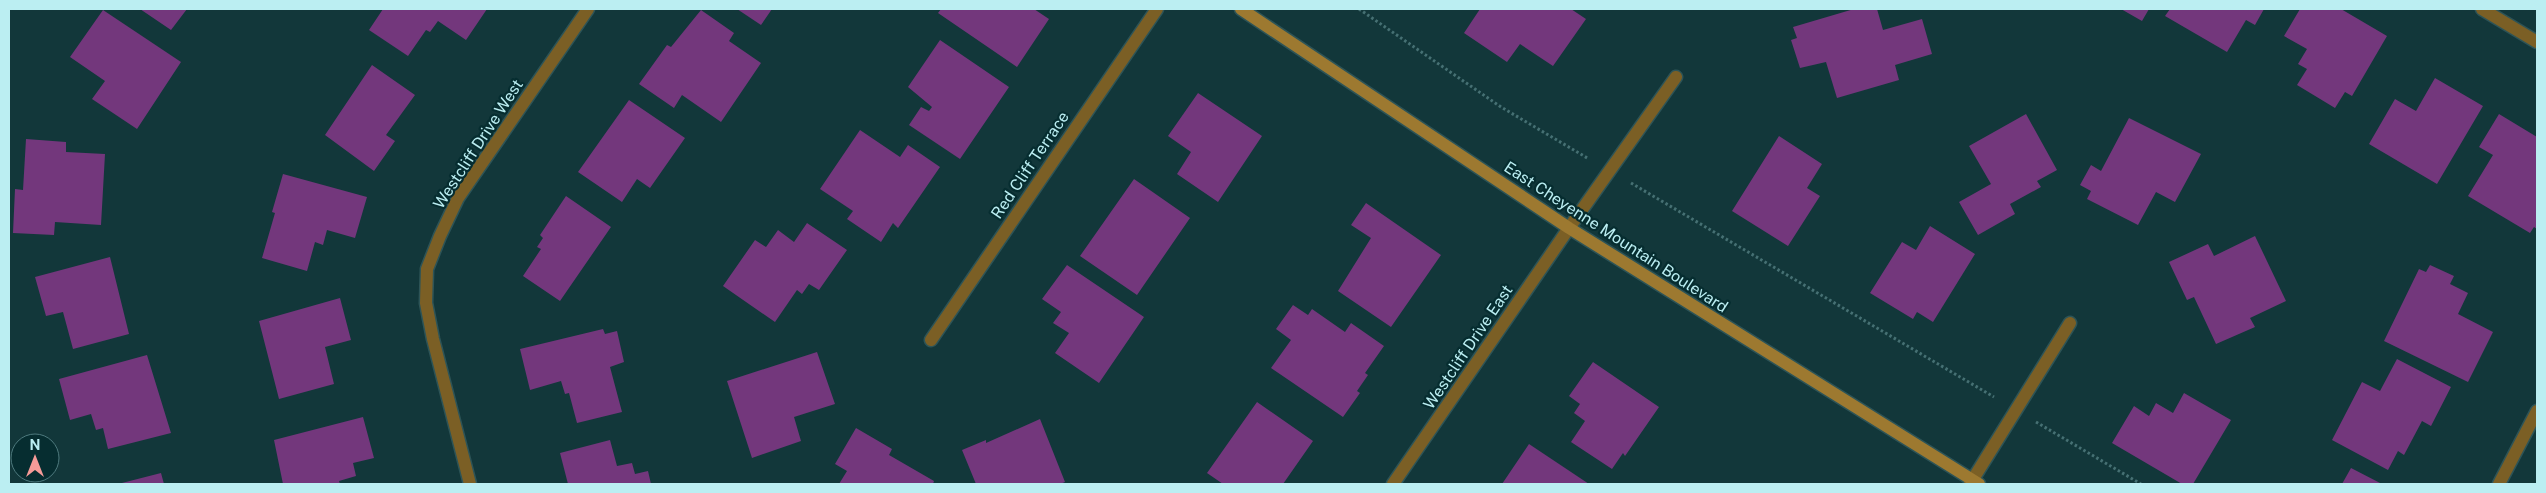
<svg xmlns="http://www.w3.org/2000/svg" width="2546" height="493" viewBox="0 0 2546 493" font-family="'Public Sans',sans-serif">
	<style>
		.building { fill: #73377c }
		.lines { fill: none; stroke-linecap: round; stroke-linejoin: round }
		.street-casing { stroke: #2d5457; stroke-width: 15 }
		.secondary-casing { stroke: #2d5457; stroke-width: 15 }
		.path { stroke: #467073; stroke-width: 3; stroke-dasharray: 2.5 2.5; stroke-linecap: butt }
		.street { stroke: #7b5f25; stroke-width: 12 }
		.secondary { stroke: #9d7930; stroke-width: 12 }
		.labels { text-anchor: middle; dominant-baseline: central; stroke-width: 4.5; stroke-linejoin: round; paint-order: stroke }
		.street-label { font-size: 16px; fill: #bbeef2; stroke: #062d30 }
	</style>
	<rect width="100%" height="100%" fill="#12373a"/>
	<path class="building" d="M140,9h47l-16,21z
		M383,9h104l-21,31 -28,-19 -8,11 -4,-2 -18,26 -39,-26z
		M737,9h35l-11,16z
		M941,9h93l15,10 -32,48 -79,-54z
		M1480,9h91l15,10 -33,47 -33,-22 -13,18 -43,-29z
		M1854,9h23l6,21 39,-11 10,35 -37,11 4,15 -62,18 -11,-36 -26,6 -9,-28 6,-2 -4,-11z
		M2121,9h28l-7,12z
		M2170,9h94l-9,16 -9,-5 -19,32 -62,-36z
		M2300,9h41l46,27 -35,60 -7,-4 -10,16 -38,-23 10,-16 -9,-5 9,-15 -23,-13z
		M103,10l78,52 -44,67 -45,-30 13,-18 -35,-24z
		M701,10l33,23 -5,8 32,22 -40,59 -39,-27 -8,13 -35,-24 28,-39 4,2z
		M940,40l69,47 -49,72 -51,-34 12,-18 8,4 3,-4 -24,-20z
		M372,65l43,30 -29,40 9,6 -21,30 -49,-36z
		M2435,78l48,28 -46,78 -68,-40 26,-45 21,12z
		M1198,93l64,43 -44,66 -41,-28 14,-22 -23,-16z
		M629,100l56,38 -35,50 -13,-9 -15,23 -44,-30z
		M2026,114l31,56 -20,11 4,6 -31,17 5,10 -37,21 -19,-33 32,-18 -22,-38z
		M2499,114l38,23v92l-3,-2 -4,6 -62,-37 25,-41 -14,-8z
		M2129,118l72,36 -26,48 -19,-10 -18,33 -51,-26 4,-8 -11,-6 11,-20 10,6z
		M860,130l40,27 8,-12 32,22 -42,61 -5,-5 -12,19 -34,-23 6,-8 -33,-22z
		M1779,136l43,28 -15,24 13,8 -32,50 -56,-35z
		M26,139l40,3v10l39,2 -4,71 -46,-3 -1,13 -41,-2 2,-44 8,1z
		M283,174l84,23 -12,41 -28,-8 -4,15 -8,-3 -8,29 -45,-13 13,-45 -3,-1z
		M1134,179l56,39 -53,77 -57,-39z
		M566,196l45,31 -51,74 -37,-25 18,-27 -4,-2 6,-9 -3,-3z
		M1366,203l75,52 -50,72 -53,-36 33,-53 -20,-13z
		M807,223l40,27 -28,40 -10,-6 -7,10 -5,-4 -22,32 -52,-36 32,-46 11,7 12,-17 16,12z
		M1930,226l45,28 -42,68 -16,-10 -4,7 -43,-26 32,-51 14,8z
		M2255,236l31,65 -36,17 5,9 -39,17 -22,-47 -7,3 -18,-38 39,-18 6,12z
		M110,257l19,77 -56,15 -10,-37 -17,4 -11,-39z
		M1067,265l77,52 -45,66 -44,-30 14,-20 -16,-10 8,-11 -19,-13z
		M2430,265l24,11 -4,8 18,9 -10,21 35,18 -25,50 -84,-41 35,-72 7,3z
		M340,298l11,42 -26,7 9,37 -55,15 -20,-78z
		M1293,305l15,10 4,-6 33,23 6,-9 33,23 -19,27 3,2 -11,16 3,2 -17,24 -72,-49 20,-28 -15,-11z
		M603,329l2,5 12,-3 7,31 -14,5 12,45 -45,11 -8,-30 -4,1 -4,-13 -31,9 -10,-41z
		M817,352l18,52 -41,13 7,24 -49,17 -25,-77z
		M147,355l24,78 -63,16 -5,-21 -7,2 -5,-16 -21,6 -11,-41z
		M2397,359l54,28 -20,39 -9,-5 -18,34 -6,-4 -10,19 -56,-30 30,-58 18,9z
		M1593,362l66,45 -34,49 -2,-3 -11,16 -41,-27 14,-21 -11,-8 6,-9 -11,-8z
		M2184,393l47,27 -38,64h-11l-70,-41 22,-37 15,10 7,-13 17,10z
		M1257,402l56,39 -30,43h-60l-16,-11z
		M363,417l11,41 -21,5 3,13 -17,5 1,3h-57l-9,-44z
		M1040,419l25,63 -5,2h-84l-14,-34 24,-10v3z
		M856,428l36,21 -3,6 45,26 -1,3h-94l8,-13 -12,-7z
		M610,440l7,26 15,-3 3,11 13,-3 3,13h-83l-8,-31z
		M1529,444l60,40h-87z
		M2351,468l31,16h-40z
		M161,473l3,11h-46z"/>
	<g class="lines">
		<defs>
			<path id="street" d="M2482,9l55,33
				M931,340l226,-331
				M470,484l-37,-145 -7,-36 1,-34 13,-33 18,-38 130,-189
				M1393,484l176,-256 107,-151
				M1970,484l100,-161
				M2499,484l38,-73"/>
			<path id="secondary" d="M1241,9l328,219 410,256"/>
		</defs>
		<use href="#street" class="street-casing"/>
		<use href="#secondary" class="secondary-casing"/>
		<path class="path" d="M1359,9l142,98 88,52
			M1631,183l363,214
			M2036,422l105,62"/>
		<use href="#street" class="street"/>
		<use href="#secondary" class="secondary"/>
	</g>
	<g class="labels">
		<g class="street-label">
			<text transform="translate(478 144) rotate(-57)">Westcliff Drive West</text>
			<text transform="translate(1030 165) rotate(-56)">Red Cliff Terrace</text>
			<text transform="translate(1616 237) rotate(33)">East Cheyenne Mountain Boulevard</text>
			<text transform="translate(1468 347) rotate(-56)">Westcliff Drive East</text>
		</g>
	</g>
	<rect width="2546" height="493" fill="none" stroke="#bbeef2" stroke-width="20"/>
	<g transform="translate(35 458)"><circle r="24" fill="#062d30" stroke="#4e7a7e"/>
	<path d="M0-4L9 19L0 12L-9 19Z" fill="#f59b98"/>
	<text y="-8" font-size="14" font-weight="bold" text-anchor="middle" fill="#bbeef2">N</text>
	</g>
</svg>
